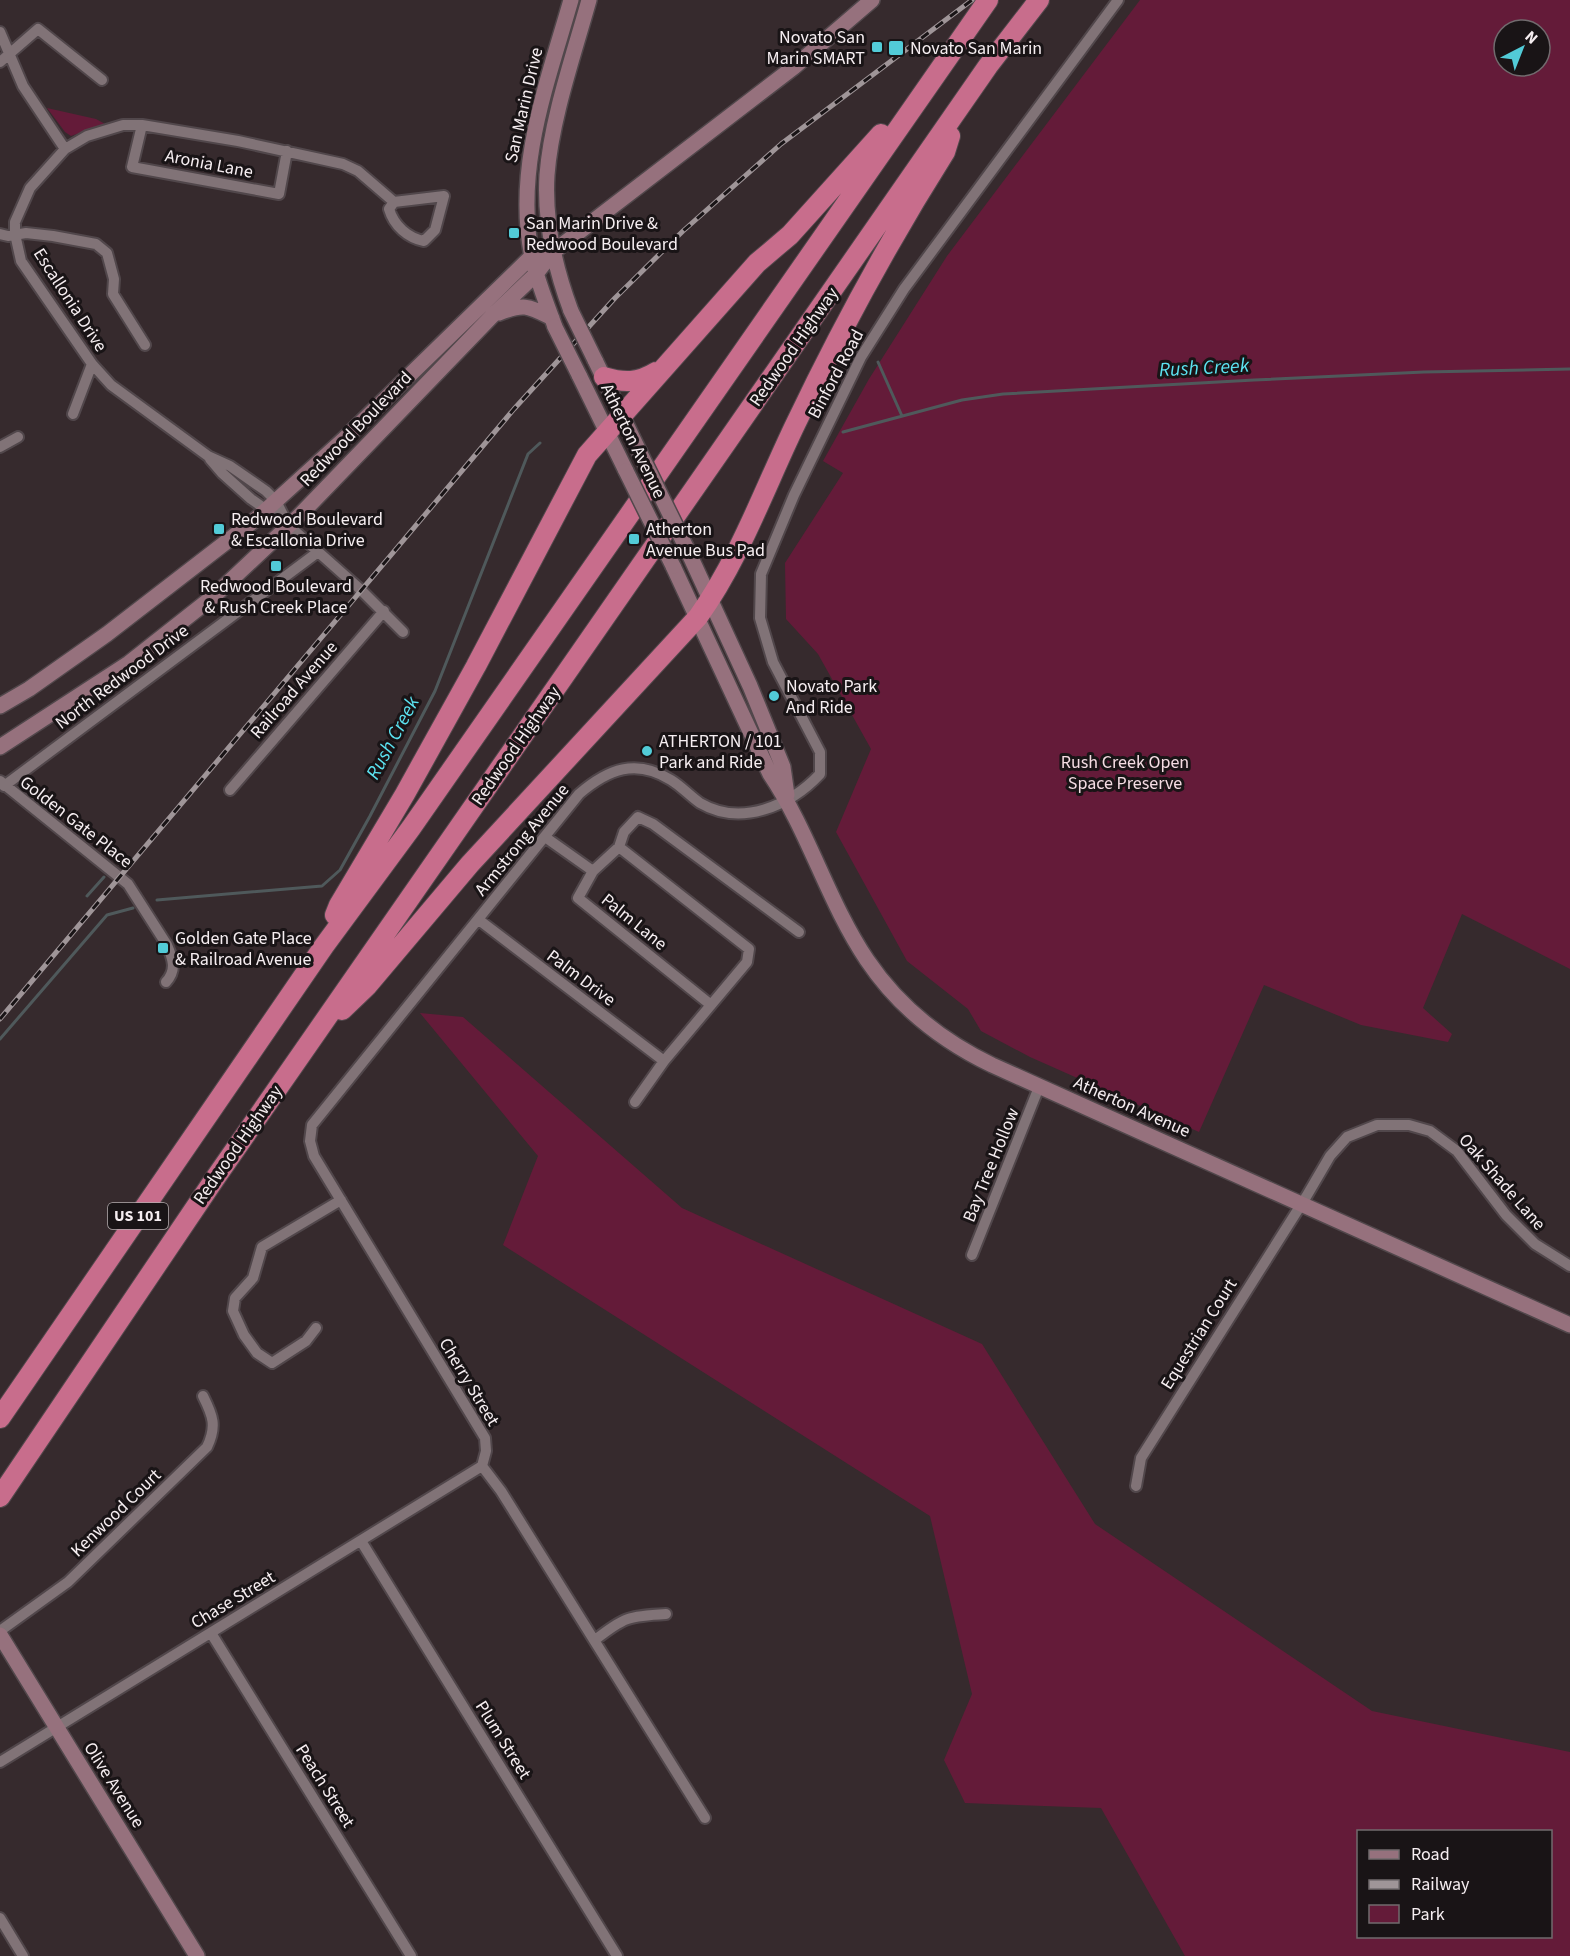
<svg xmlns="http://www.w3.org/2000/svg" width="1570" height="1956" viewBox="0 0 1570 1956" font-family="'Source Sans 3',sans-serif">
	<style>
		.green { fill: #641b39; fill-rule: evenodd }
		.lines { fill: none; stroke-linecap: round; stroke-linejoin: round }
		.stream { stroke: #4f595b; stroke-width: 3 }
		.street-casing { stroke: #51474b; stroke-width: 14 }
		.secondary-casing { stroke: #51474b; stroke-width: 18 }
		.highway-casing { stroke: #51474b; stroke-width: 22 }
		.street { stroke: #817377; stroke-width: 10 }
		.secondary { stroke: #96717d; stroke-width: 15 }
		.highway { stroke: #c86d8c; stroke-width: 20 }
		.rail-casing { stroke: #9f9598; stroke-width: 5 }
		.rail { stroke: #191416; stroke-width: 3; stroke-dasharray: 9; stroke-linecap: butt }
		.secondary-bridge-casing { stroke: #51474b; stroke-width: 18; stroke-linecap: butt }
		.secondary-bridge { stroke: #96717d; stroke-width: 15 }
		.poi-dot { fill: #52cbd7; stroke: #191416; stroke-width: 2 }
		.labels { text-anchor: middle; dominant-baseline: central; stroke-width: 6; stroke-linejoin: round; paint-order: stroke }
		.shield { fill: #191416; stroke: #b4adaf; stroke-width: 1.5 }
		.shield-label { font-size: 16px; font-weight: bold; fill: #f6eef1 }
		.poi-label { font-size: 18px; fill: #f6eef1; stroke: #191416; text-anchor: start }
		.street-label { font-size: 18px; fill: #f6eef1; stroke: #191416 }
		.park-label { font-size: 18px; fill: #f5dce3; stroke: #191416 }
		.water-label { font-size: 20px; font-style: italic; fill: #5ce3f1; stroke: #191416 }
	</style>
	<rect width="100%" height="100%" fill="#362a2d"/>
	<path class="green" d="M1140,0h430v969l-108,-55 -39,94 29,26 -4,8 -87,-17 -97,-40 -65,147 -169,-75 -49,-26 -13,-22 -61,-48 -71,-129 35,-83 -53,-95 -32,-35 -1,-56 58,-90 -20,-12 46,-82 78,-123zM1504,30h36v36h-36z
		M47,108l49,11 9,5 -34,12 -6,-4z
		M420,1013l43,4 219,191 300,136 113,180 277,187 198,41v204h-385l-84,-148 -136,-5 -21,-43 28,-66 -42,-178 -427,-271 35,-89zM1358,1832h192v104h-192z"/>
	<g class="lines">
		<path class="stream" d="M878,362l24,54
			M843,432l119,-32 41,-6 251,-14 170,-8 146,-3
			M87,896l17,-19
			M157,900l165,-14 18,-16 30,-54 65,-125 93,-237 12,-11
			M0,1039l107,-124 26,-7"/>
		<defs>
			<path id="street" d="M0,32l23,54 42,63
				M0,62l38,-33 64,51
				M142,125l-10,42 147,27 8,-43
				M0,234l8,2 18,-3 27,3 43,8 11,9 7,26 -1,15 32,51
				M73,414l19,-50
				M0,447l18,-10
				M210,459l12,14 29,26 37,26 73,65 42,42
				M288,525l-12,-24 -10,-10 -36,-25 -22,-10 -97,-71 -19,-21 -71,-103 -6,-27v-12l15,-34 35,-39 22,-13 36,-11h19l96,16 105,23 15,7 36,31 -5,7c5,17 19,29 35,32l11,-11 9,-34 -50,6
				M0,781l128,103 39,61c6,14 10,25 -1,37
				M4,786l314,-234
				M230,790l154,-179
				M545,837l48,34
				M619,847l5,-15 14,-15 15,7 146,108
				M479,920l185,141
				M635,1102l29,-41 83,-99 2,-13 -130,-102 -26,24 -15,27 133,107
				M972,1255l67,-168
				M316,1328l-10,13 -34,22 -15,-10 -13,-18 -11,-24 2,-13 18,-20 9,-31 79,-47
				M1136,1486l5,-28 165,-261 24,-41 17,-19 30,-12h32l21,6 27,20 49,64 29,29 35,22
				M361,1541l256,415
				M0,1631l68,-49 139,-135c10,-21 6,-31 -4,-51
				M211,1633l200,323
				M595,1640c29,-23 34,-24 71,-26
				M0,1762l482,-296
				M705,1818l-204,-327 -19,-25 4,-15 -1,-13 -171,-282 -4,-15 2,-16 267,-331c29,-25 57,-36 92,-14 10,6 19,16 29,23 41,24 90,3 120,-29v-22l-47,-90 -13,-44 1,-44 33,-79 67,-138 43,-68 214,-289
				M0,1918l23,38"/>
			<path id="secondary" d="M571,311c-16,-43 -27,-89 -24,-136 4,-55 27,-121 42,-175
				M499,313c26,-10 29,-7 53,5
				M555,327c-8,-23 -18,-46 -23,-70 -18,-88 15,-173 39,-257
				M595,360l44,91
				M579,375l47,96
				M686,547l64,139 33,81 4,28
				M673,566l97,208c39,58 58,128 97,186 31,46 75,81 125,105l578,260
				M0,706l29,-17 78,-55 149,-115 87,-79 189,-184 21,-4
				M0,747l129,-84 85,-67 84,-79 194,-201 44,-42 17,-22 241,-185 78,-67
				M0,1635l197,321"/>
			<path id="highway" d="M604,377c20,6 34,6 52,-5
				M335,915l4,-10 66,-111 71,-128 111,-211 170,-192 33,-28 91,-101
				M342,1010l25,-24 103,-122 228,-247c42,-59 67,-130 98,-194 45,-94 94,-184 149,-271l5,-16
				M0,1418l324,-472 87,-118 577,-828
				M0,1497l216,-320 772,-1111 51,-66"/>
		</defs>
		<use href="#street" class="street-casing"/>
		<use href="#secondary" class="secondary-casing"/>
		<use href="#highway" class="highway-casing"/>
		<use href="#street" class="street"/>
		<use href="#secondary" class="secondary"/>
		<use href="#highway" class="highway"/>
		<defs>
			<path id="rail" d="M0,1019l514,-610 101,-111 68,-67 98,-87 191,-144"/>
		</defs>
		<use href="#rail" class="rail-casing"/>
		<use href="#rail" class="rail"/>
		<defs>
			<path id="secondary-bridge" d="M571,311l24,49
				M555,327l24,48
				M639,451l47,96
				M626,471l47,95"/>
		</defs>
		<use href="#secondary-bridge" class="secondary-bridge-casing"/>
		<use href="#secondary-bridge" class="secondary-bridge"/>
	</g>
	<g class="poi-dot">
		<rect x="871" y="41" width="12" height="12" rx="3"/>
		<rect x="888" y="40" width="16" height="16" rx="3"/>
		<rect x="508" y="227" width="12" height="12" rx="3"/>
		<rect x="213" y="523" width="12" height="12" rx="3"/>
		<rect x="628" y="533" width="12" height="12" rx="3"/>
		<rect x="270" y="560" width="12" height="12" rx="3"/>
		<circle cx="774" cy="696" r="6"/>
		<circle cx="647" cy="751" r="6"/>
		<rect x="157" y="942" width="12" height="12" rx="3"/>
	</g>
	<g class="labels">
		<rect class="shield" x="108" y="1203" width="60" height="26" rx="4.5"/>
		<g class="shield-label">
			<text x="138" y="1216">US 101</text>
		</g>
		<g class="poi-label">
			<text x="865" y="37" text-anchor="end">Novato San<tspan x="865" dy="21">Marin SMART</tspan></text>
			<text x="910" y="48">Novato San Marin</text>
			<text x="526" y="223">San Marin Drive &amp;<tspan x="526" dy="21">Redwood Boulevard</tspan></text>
			<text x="231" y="519">Redwood Boulevard<tspan x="231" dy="21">&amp; Escallonia Drive</tspan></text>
			<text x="646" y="529">Atherton<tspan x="646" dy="21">Avenue Bus Pad</tspan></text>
			<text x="276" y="586" text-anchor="middle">Redwood Boulevard<tspan x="276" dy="21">&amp; Rush Creek Place</tspan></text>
			<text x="786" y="686">Novato Park<tspan x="786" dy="21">And Ride</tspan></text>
			<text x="659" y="741">ATHERTON / 101<tspan x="659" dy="21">Park and Ride</tspan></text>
			<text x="175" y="938">Golden Gate Place<tspan x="175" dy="21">&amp; Railroad Avenue</tspan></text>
		</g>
		<g class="street-label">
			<text transform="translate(524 105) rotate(-77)">San Marin Drive</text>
			<text transform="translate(209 164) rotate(11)">Aronia Lane</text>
			<text transform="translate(70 300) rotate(57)">Escallonia Drive</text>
			<text transform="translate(794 347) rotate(-55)">Redwood Highway</text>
			<text transform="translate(836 374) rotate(-62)">Binford Road</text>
			<text transform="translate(356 429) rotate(-46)">Redwood Boulevard</text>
			<text transform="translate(633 441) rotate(64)">Atherton Avenue</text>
			<text transform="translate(122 677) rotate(-37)">North Redwood Drive</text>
			<text transform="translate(294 690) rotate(-49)">Railroad Avenue</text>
			<text transform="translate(516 746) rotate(-55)">Redwood Highway</text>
			<text transform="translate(76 822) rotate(38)">Golden Gate Place</text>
			<text transform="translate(522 840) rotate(-51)">Armstrong Avenue</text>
			<text transform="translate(634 922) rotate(39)">Palm Lane</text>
			<text transform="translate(581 978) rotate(37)">Palm Drive</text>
			<text transform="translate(1132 1107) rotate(24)">Atherton Avenue</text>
			<text transform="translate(238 1145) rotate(-55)">Redwood Highway</text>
			<text transform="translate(991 1165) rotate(-68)">Bay Tree Hollow</text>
			<text transform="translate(1502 1182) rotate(49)">Oak Shade Lane</text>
			<text transform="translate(1199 1334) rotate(-58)">Equestrian Court</text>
			<text transform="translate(469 1382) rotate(59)">Cherry Street</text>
			<text transform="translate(116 1513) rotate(-44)">Kenwood Court</text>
			<text transform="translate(233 1600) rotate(-31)">Chase Street</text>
			<text transform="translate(503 1740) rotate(58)">Plum Street</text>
			<text transform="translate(114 1785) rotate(58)">Olive Avenue</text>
			<text transform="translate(325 1786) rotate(58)">Peach Street</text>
		</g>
		<g class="park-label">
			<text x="1125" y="762">Rush Creek Open<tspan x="1125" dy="21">Space Preserve</tspan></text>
		</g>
		<g class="water-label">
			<text transform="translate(1204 368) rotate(-3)">Rush Creek</text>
			<text transform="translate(393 738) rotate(-62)">Rush Creek</text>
		</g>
	</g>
	<rect x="1357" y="1830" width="195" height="108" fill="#191416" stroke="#716b6e" stroke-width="1.5"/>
	<rect x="1369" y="1850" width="30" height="9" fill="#96717d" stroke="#716b6e" stroke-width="1.5"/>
	<text x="1411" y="1860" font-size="18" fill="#f6eef1">Road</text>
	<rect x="1369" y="1880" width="30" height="9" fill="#9f9598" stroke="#716b6e" stroke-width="1.5"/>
	<text x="1411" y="1890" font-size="18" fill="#f6eef1">Railway</text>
	<rect x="1369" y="1905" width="30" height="18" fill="#641b39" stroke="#716b6e" stroke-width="1.5"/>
	<text x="1411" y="1920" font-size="18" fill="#f6eef1">Park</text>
	<g transform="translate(1522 48) rotate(42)"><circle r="28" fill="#191416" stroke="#716b6e" stroke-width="1.5"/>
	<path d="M0-4.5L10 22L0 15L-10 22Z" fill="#52cbd7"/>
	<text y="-9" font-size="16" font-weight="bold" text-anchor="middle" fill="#f6eef1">N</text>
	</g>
</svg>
